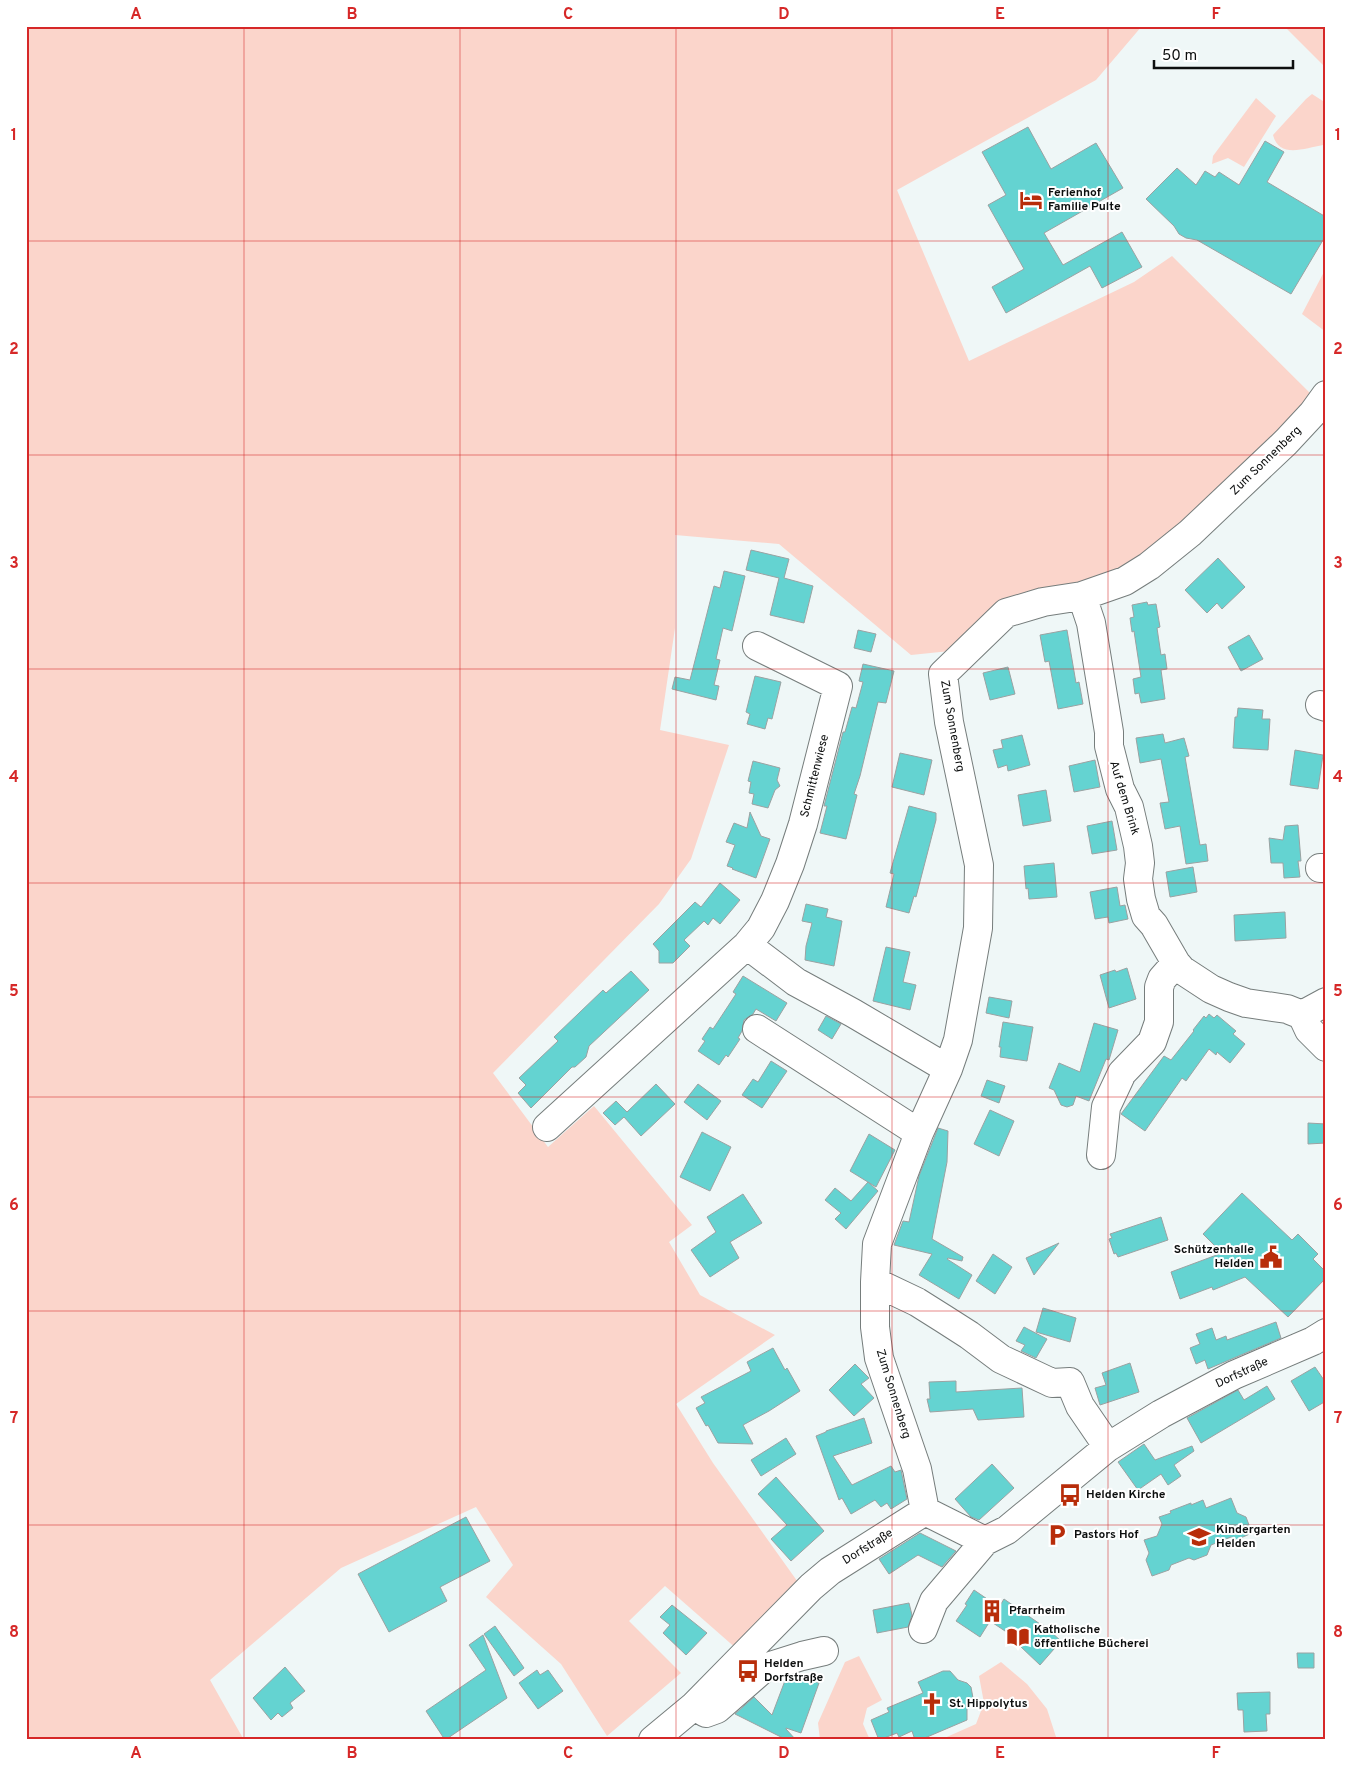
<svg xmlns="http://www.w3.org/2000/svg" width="1352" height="1766" viewBox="0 0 1352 1766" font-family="Overpass,sans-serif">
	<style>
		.green { fill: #fbd5cb }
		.building { fill: #64d3d1; stroke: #9ba2a2 }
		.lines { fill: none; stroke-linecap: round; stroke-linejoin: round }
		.minor-casing { stroke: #767d7c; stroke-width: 30 }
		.minor { stroke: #fff; stroke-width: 28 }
		.grid { fill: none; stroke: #d62828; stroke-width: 1; stroke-opacity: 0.55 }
		.labels { text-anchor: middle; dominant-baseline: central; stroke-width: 4; stroke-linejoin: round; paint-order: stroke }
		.poi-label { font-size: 12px; font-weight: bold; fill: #0d0f0f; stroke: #fff; text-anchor: start }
		.street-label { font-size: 12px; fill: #0d0f0f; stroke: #fff }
		.neatline { fill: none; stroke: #d62828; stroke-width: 2 }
		.grid-label { font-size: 16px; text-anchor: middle; font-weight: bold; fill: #d62828 }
	</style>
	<rect width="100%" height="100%" fill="#eff7f7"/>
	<path class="green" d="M26,26h1116l-46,54 -199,110 72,171 165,-79 38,-26 143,142 -153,152 -212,101 -39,4 -132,-111 -104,-9v93l-15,102 69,15 -38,114 -32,45 -166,169 55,74 46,-41 98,119 -23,17 31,53 75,40 -99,69 37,59 87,122 -62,65 -73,-64 -36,35 52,52 -74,63 -46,-72 -75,-67 27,-32 -37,-58 -135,61 -131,112 34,60h-218z
		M1284,26h42v42z
		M1312,94l14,9v37l-3,5c-18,3 -44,14 -50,-10l33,-36z
		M1256,98l20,18 -32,51 -16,-9 -16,6 1,-8z
		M1326,268v64l-24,-18z
		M859,1656l23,44 -15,8 -4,16 7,16h-50l-2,-17 27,-61z
		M1001,1662l26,22 20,25 10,31h-117l36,-16 8,-21 -5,-27z"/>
	<path class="building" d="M1028,127l23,42 45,-26 27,45 -79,45 19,32 59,-33 20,35 -40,21 -12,-22 -84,47 -14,-26 32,-18 -36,-64 18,-10 -24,-43z
		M1265,141l19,11 -17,30 59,35v18l-35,59 -94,-54 -11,-2 -7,-4 -5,-8 -28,-27 31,-31 19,17 9,-14 10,6 4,-5 20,13z
		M751,550l38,9 -5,19 29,8 -9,37 -34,-8 9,-37 -33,-8z
		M1218,558l27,29 -23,22 -5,-6 -10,10 -22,-23z
		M724,571l21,5 -13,55 -9,-3 -7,31 4,1 -6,25 5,1 -3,14 -44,-11 3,-12 15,3 24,-94 6,2z
		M1147,602l1,3 8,-1 4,23 -3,1 4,27 4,-1 2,15 -6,1 4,29 -24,4 -2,-10 -4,1 -2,-15 8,-2 -7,-46 -2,1 -2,-14 4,-1 -2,-12z
		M858,630l18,4 -5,18 -17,-4z
		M1067,630l9,53 3,-1 4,22 -25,5 -9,-48 -4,1 -5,-27z
		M1249,635l14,24 -22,12 -13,-24z
		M863,664l31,7 -8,32 -8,-1 -18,74 -6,18 3,1 -11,44 -26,-6 7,-27h-3l19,-74h2l7,-25 4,1 7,-26 -4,-1z
		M1008,667l7,27 -25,6 -7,-27z
		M755,676l26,6 -9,37 -4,-1 -3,11 -18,-5 3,-10 -4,-2z
		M1238,708l25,2 -1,9h8l-2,31 -35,-2 2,-31h2z
		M1163,734l2,9 19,-5 5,18 -4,1 15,88 6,-1 2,17 -22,3 -6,-38 -15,3 -5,-26 9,-1 -8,-43 -21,4 -4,-25z
		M1022,735l8,30 -22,6 -1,-6 -9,3 -5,-18 10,-2 -2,-8z
		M1295,750l28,5 -5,34 -28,-4z
		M900,753l32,7 -8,35 -32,-8z
		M1095,760l5,27 -26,5 -5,-26z
		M753,761l27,7 -3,12 3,6 -5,4 -7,18 -16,-4 2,-10 -5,-1 2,-11 -3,-1z
		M1046,790l5,31 -28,5 -5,-31z
		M909,806l27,7v7l-20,77 -2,-1 -5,17 -23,-6 8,-33 -4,-1z
		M750,812l11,24 9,3 -14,39 -24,-9 1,-1 -6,-2 8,-21 -9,-3 8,-19 13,5z
		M1112,821l5,29 -25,4 -5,-28z
		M1298,825l3,36h-3l2,16 -16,1 -1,-15h-12l-2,-25 14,2 2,-14z
		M1054,863l3,34 -28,2 -1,-11 -2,1 -2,-23z
		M1193,867l4,25 -27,5 -4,-25z
		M720,883l20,17 -20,24 -7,-6 -5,7 -4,-4 -20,19 6,6 -17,17h-14v-12l-6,-7 42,-42 6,5z
		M1117,887l3,19 5,-1 3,14 -19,4 -1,-6 -13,2 -5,-27z
		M806,904l22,5 -2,8 16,4 -8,45 -29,-6 1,-14 6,-23 -10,-2z
		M1285,912l1,26 -51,3 -1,-26z
		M886,947l24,5 -7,30 13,3 -6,25 -37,-9z
		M1127,968l9,31 -27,9 -9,-33 15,-5 1,2z
		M631,971l18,19 -60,56 -3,11 -11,10h-3l-41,41 -13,-15 8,-8 -7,-7 39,-37 -4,-4 49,-47 3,3z
		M743,976l44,27 -11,18 -20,-12 -3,5 -9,6 -2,11 -4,7 2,1 -12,18 -2,-2 -7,10 -21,-14 7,-10 -3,-2 8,-12 3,2 23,-35 -3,-2z
		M989,997l23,4 -3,17 -23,-5z
		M1209,1014l5,4 3,-3 19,16 -3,3 12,10 -15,19 -13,-11 -1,3 -7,-6 -23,32 -4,-3 -37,53 -24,-17 43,-58 7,4 23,-29 -1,-1 11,-14 2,2z
		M826,1016l15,8 -9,15 -14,-9z
		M1003,1022l30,5 -6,34 -27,-4 1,-10h-2z
		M1094,1023l24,7 -9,30 -3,-1 -17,42 -13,-5 -3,9 -6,2 -6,-2 -7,-15 -5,-2 10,-25 21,9z
		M771,1061l16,10 -25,37 -20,-13 11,-16 5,3z
		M987,1080l18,6 -6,17 -18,-7z
		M656,1084l19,20 -34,32 -17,-19 -9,8 -12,-12 13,-12 11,11z
		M698,1084l23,17 -14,19 -23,-18z
		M990,1110l24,11 -15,35 -25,-12z
		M1308,1123l18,1v19l-18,1z
		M938,1128l10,3 -1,31 -15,77 31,18 -1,4 -14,-3 -1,1 25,16 -13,24 -40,-24 13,-21 -38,-9 9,-24 6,1 10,-46z
		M702,1132l29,15 -21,44 -30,-14z
		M869,1134l26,16 -19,37 -26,-16z
		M868,1182l10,9 -32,38 -11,-10 6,-6 -16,-13 10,-12 16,13z
		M1242,1193l50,47 6,-6 20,20 -5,5 13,13v6l-38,39 -43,-40 -32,13 -1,-3 -32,12 -9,-27 51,-19 -19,-19z
		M743,1194l19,29 -32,19 9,16 -29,19 -19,-27 25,-18 -9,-15z
		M1161,1217l7,23 -50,17 -2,-4 -2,1 -5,-15 3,-1 -2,-4z
		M1059,1243l-25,32 -8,-17z
		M993,1254l19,13 -17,27 -19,-13z
		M1043,1308l33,10 -6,24 -34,-10z
		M1276,1322l5,16 -73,31 -3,-9 -9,4 -6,-16 10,-4 -4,-10 16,-6 4,12 10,-4 1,4z
		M1024,1327l23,12 -11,19 -15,-7 4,-6 -9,-4z
		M773,1348l12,22 2,-2 13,23 -31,20 -26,14 10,19 -35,-1 -10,-18 -2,1 -10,-18 9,-5 -4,-6 50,-26 -4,-9z
		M1130,1363l9,29 -39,13 -5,-17 11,-3 -4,-12z
		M855,1364l14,14 -8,6 13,14 -20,18 -25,-26z
		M1315,1367l11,16v18l-17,10 -18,-30z
		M956,1381v11l66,-4 2,29 -46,3 -5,-11 -43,3 -3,-13h3l-1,-17z
		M1267,1386l8,13 -74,44 -14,-25 51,-28 6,10z
		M864,1418l8,25 -39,13 19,29 39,-19 4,6 6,-2 6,29 -16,10 -4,-6 -6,4 -6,-7 -24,14 -9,-16 -3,2 -23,-64 10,-4v-1z
		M786,1438l10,16 -35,22 -10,-16z
		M1144,1444l11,16 37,-14 2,5 -20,14 7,11 -13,9 -7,-11 -23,16 -20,-28z
		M992,1464l22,24 -35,32 -8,-3 -16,-18z
		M776,1477l48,54 -33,30 -20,-22 16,-14 -29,-31z
		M1231,1498l6,15 9,4 6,16 -16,7 -5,-3 -20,8 -4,10 -13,5 -5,-2 -18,7 -2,5 -17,6 -6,-16 3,-7 -5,-13 13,-4 5,-12 -3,-7 12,-4 -1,-2 21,-8v2l12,-5 3,8z
		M466,1517l24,44 -50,26 7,14 -58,31 -31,-58z
		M920,1533l36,18 -14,16 -24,-12 -29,19 -10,-15z
		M974,1590l25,17 5,-8 36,25 1,-1 20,18 -21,24 -20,-19 3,-3 -33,-22 -10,16 -24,-16 11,-16 -2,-1z
		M909,1603l3,12 -4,12 -31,6 -4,-23z
		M672,1605l35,28 -21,22 -23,-22 7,-8 -10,-8z
		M495,1626l29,42 -10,8 -30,-42z
		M483,1635l24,63 -62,42 -19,-29 60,-41 -17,-25z
		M1297,1653h17v15h-16z
		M285,1667l20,24 -15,12 3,5 -11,9 -4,-4 -7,7 -18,-22z
		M537,1670l3,5 8,-5 15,21 -25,18 -19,-26z
		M943,1671h7l8,9 9,3 4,4 2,11 -6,10v12l-47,20h-5l-3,-9 -13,6 -2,-4 -18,7 -8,-20 18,-8 -2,-4 36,-15 -5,-11z
		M797,1674l22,9 -18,50 -15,-5v1l10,11h-9l-52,-26 19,-17 18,18 14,-37z
		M1270,1692v22h-4l1,17 -23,1 -1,-22h-5l-1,-17z"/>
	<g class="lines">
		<defs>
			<path id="minor" d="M1082,596l9,27 18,109v14l11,43 9,18 9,39 2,17 -2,16 3,20 5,17 8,9 22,38 6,7 29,19 18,8 17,6 41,6 15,6 7,15 17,17
				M1320,705l6,2
				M1320,868h6
				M747,945l49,37 57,31 95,56
				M1302,1015l24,-13
				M757,1029l162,104
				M547,1127l200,-182 14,-17 14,-27 15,-37 13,-40 35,-138 -81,-40
				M1101,1155l5,-48 16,-34 30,-31 7,-20v-35l3,-8 14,-16
				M875,1282l42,20 27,17 25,16 32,24 51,24 18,-1 10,24 28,41
				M925,1511l-8,-42 -38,-111 -4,-31v-45l2,-38 42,-111 29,-64 10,-29 20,-112 1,-63 -30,-143 -6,-48 63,-61 37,-11 39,-6 43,-15 24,-15 41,-33 96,-91 27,-29 13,-18
				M925,1511l60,30 22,-11 101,-83 53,-33 73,-39 79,-34 13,-8
				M923,1629l11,-28 51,-60
				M694,1706l12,7 11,-4 47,-41 38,-12 22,-5
				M653,1740l41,-34 117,-119 19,-16 95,-60"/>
		</defs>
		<use href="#minor" class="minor-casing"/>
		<use href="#minor" class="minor"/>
	</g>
	<path class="grid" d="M244,26v1714M460,26v1714M676,26v1714M892,26v1714M1108,26v1714M26,241h1300M26,455h1300M26,669h1300M26,883h1300M26,1097h1300M26,1311h1300M26,1525h1300"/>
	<defs>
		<symbol id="hotel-bare" viewBox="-9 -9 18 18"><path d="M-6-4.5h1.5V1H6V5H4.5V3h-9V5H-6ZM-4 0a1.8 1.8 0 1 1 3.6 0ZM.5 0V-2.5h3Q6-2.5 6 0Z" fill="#b82d0a" stroke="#fff" stroke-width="2.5" paint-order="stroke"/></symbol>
		<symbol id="civic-bare" viewBox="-9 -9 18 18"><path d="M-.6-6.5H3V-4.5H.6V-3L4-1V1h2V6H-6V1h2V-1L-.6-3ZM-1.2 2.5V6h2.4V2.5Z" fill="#b82d0a" stroke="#fff" stroke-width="2.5" paint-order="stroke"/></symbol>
		<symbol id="bus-bare" viewBox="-9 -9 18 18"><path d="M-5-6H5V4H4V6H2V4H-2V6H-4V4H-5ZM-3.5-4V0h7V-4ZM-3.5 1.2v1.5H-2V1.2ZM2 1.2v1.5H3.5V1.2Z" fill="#b82d0a" stroke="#fff" stroke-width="2.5" paint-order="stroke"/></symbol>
		<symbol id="parking-bare" viewBox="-9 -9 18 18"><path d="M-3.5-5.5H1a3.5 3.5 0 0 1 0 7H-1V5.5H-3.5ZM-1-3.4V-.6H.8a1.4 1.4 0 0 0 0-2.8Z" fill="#b82d0a" stroke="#fff" stroke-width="2.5" paint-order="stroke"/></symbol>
		<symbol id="school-bare" viewBox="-9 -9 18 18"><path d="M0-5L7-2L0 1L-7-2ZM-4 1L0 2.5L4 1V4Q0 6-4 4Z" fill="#b82d0a" stroke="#fff" stroke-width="2.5" paint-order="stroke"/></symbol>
		<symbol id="building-bare" viewBox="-9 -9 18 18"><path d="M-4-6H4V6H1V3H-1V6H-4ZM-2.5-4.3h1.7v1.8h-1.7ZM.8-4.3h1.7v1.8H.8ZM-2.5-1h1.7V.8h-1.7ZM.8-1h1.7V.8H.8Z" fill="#b82d0a" stroke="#fff" stroke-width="2.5" paint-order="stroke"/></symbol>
		<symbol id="library-bare" viewBox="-9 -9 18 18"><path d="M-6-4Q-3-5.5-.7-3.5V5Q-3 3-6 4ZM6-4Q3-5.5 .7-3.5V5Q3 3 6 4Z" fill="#b82d0a" stroke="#fff" stroke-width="2.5" paint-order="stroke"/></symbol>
		<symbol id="church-bare" viewBox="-9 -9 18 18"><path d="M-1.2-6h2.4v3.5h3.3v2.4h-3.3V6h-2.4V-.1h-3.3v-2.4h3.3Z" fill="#b82d0a" stroke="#fff" stroke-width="2.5" paint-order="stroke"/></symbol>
	</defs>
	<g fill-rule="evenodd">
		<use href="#hotel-bare" x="1015" y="184" width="32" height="32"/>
		<use href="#civic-bare" x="1255" y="1241" width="32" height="32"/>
		<use href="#bus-bare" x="1054" y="1479" width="32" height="32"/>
		<use href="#parking-bare" x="1041" y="1519" width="32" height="32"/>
		<use href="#school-bare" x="1183" y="1521" width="32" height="32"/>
		<use href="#building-bare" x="976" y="1595" width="32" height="32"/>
		<use href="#library-bare" x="1002" y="1621" width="32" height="32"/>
		<use href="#bus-bare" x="732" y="1655" width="32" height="32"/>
		<use href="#church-bare" x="916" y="1688" width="32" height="32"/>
	</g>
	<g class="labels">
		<g class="poi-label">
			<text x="1048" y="193">Ferienhof<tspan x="1048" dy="14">Familie Pulte</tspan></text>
			<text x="1254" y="1250" text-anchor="end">Schützenhalle<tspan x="1254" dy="14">Helden</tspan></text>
			<text x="1086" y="1495">Helden Kirche</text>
			<text x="1216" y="1530">Kindergarten<tspan x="1216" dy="14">Helden</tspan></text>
			<text x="1074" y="1535">Pastors Hof</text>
			<text x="1009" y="1611">Pfarrheim</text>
			<text x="1034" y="1630">Katholische<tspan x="1034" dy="14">öffentliche Bücherei</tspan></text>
			<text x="764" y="1664">Helden<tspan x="764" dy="14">Dorfstraße</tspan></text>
			<text x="949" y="1704">St. Hippolytus</text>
		</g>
		<g class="street-label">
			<text transform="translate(1266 461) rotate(-44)">Zum Sonnenberg</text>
			<text transform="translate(952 726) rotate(80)">Zum Sonnenberg</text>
			<text transform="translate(815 776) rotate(-76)">Schmittenwiese</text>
			<text transform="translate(1124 798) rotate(73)">Auf dem Brink</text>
			<text transform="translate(1242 1373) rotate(-25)">Dorfstraße</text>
			<text transform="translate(893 1394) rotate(73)">Zum Sonnenberg</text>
			<text transform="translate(868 1547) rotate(-32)">Dorfstraße</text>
		</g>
	</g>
	<rect width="1352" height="1766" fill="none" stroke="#ffffff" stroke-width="55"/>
	<path d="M1154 60v8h139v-8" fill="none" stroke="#0d0f0f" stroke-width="2.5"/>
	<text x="1162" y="60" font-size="15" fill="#0d0f0f" stroke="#ffffff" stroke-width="4" paint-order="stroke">50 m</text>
	<rect x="28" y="28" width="1296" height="1710" class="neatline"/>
	<g class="grid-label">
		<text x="136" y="19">A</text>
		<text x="352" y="19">B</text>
		<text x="568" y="19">C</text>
		<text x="784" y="19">D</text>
		<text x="1000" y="19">E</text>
		<text x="1216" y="19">F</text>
		<text x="14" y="140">1</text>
		<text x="1338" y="140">1</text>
		<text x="14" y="354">2</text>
		<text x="1338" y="354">2</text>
		<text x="14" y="568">3</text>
		<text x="1338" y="568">3</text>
		<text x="14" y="782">4</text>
		<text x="1338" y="782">4</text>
		<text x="14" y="996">5</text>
		<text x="1338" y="996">5</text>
		<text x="14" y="1210">6</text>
		<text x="1338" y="1210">6</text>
		<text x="14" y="1423">7</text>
		<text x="1338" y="1423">7</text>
		<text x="14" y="1637">8</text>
		<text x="1338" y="1637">8</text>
		<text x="136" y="1758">A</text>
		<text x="352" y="1758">B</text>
		<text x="568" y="1758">C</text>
		<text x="784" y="1758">D</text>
		<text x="1000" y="1758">E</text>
		<text x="1216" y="1758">F</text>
	</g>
</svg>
